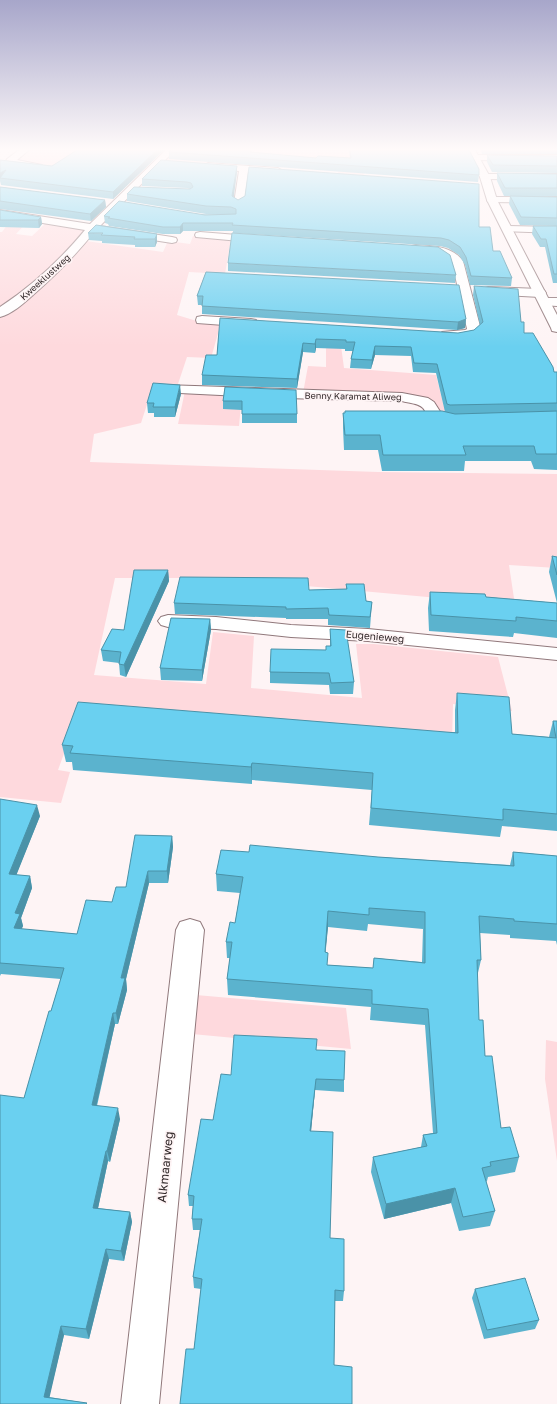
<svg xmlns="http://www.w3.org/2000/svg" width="557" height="1404" viewBox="0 0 557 1404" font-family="'Golos Text',sans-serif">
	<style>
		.green { fill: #fed9dd }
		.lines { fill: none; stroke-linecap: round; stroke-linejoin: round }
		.minor-casing { stroke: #90787b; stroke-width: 2 }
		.tertiary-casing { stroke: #90787b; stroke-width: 2 }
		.minor { fill: #fff; fill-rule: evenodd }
		.tertiary { fill: #fff; fill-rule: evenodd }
		.wall { fill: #5bb3ce; fill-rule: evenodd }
		.shaded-wall { fill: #4a92a8 }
		.building { fill: #6ad0f0; stroke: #4a92a8; fill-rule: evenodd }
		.labels { text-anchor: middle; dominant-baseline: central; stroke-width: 3.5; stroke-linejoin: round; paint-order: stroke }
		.far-street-label { font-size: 9px; fill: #32292a; stroke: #fef4f5 }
		.street-label { font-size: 10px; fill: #32292a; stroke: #fef4f5 }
		.near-street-label { font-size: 12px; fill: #32292a; stroke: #fef4f5 }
	</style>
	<rect width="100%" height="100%" fill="#fef4f5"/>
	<path class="green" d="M28,150h58l-33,17 -39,-7z
		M174,150h215l-21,18 -5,8 -26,-2 7,-9 -128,-9 -9,9 -41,-4 1,-3z
		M13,217l17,2 -14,15 16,2 14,-13 42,4 -36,42 -52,42v-79h2z
		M193,236l38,3 -6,35 -36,-2 -12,43 23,7 21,1 -10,35 -24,-1 -10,30 -24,-1 -12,37 -47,11 -4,28 288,10 179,2v94l-48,-3 6,40 -297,-27h-103l-21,97 112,9 7,-52 41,4 -3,52 111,10 -6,-54h18l124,13 14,54 -59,-7 -1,41 -374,-30 -20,55 12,2 -9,31 -61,-6v-481l86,-75 77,11 5,-11 22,3z
		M326,330l13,1 5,37 92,7 8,32h61l-58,12 -18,-17 -126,-9 5,-27 18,1z
		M185,391l57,3 -3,32 -61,-2z
		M196,995l150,13 5,41 -159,-15z
		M546,1040l11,2v119l-12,-82z"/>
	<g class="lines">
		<defs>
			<path id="minor" d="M19,150h10l-12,10 25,5 2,2 -2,2 -3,1 -31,-6 -2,-3 1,-2z
				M166,150h9l-75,76 72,11 4,1 1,2 -1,2 -4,1 -77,-12c-20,25 -38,43 -62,64 -9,8 -21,19 -33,22v-10c32,-21 61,-48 85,-77l-85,-14v-6l90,14z
				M475,155h82v6l-85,-1 -1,-2 1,-2z
				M208,163l70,5 5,3 -5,3 -30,-2 -4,31 -5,3 -5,-3 5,-32 -34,-3 -2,-2z
				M485,174h72v6l-75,-1 -2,-2 2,-2z
				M492,197h65v6l-69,-1 -1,-2z
				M508,226l49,1v6l-53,-2 -1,-2 1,-2z
				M200,232l61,5 5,3 -5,3 -65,-6 -1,-2 1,-2z
				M416,245c17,1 36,1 47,16l18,69c-8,10 -27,11 -39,8l-2,-3 2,-3 23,-2 2,-1 -15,-67 -13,-8 -27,-4 -2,-2 2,-2z
				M488,287l52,2 4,1 2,3 -2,3 -4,1 -56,-3 -2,-3 2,-3z
				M545,298h12v8l-16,-1 -2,-3 2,-3z
				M202,316l49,3 5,1 1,3 -1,3 -5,1 -54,-4 -1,-3 1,-3z
				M164,385l238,8 26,5 6,4 7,11 5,3 16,3 3,3 -3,3c-9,3 -26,1 -33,-6 -3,-3 -3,-8 -6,-11 -5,-5 -15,-5 -21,-7l-118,-3 -125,-6 -2,-3 2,-3z
				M168,615l48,2 75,8 77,4 189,19v12l-189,-19 -77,-4 -75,-8 -48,-2 -7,-2 -3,-4 3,-4z
				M190,919l10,3 4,8 -45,474h-38l55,-474 4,-8z"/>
			<path id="tertiary" d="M467,150h8l15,27 7,23 60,115v17l-5,-1 -1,-3 -64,-128 -7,-23z"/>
		</defs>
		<use href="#minor" class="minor-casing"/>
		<use href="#tertiary" class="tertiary-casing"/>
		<use href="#minor" class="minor"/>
		<use href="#tertiary" class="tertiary"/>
	</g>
	<path class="wall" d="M77,150h87l-51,49 -112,-14 -1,-4v-21l52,6z
		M252,150v2l64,6h34l-1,-8h120l10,25 -1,7 -309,-23v-7z
		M481,150h76v4h-75z
		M487,155l70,1v17l-65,-1 -5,-10z
		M237,166v6l-4,25 5,3 241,27 14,24 19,27 -1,8 -41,-1 -5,-20 -6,-10 -11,-7 -8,-2 -207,-13v-2h-50l-3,3h-17l-54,-8 -1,-2 -3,-1 -1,-7 126,-2h-24l-79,-13v-7l63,-5 -3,-1 -45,-2v-7z
		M497,173l60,1v22h-53l-7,-15z
		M0,187l105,13 1,7 -15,14 -91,-12z
		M510,196l47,1v29l-37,-1 -11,-21z
		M0,210l41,7 1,7 -3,4 -39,-1z
		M533,226h24v57h-4l-8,-36h-5l-8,-13z
		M88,233l69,1v8l-2,5h-20v-2l-33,-2v-2l-13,-1z
		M228,263l228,12 -1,8 -227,-12z
		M206,272l260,47 -1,9 -8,2 -255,-16v-9h-4l-1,-9z
		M474,286l47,36 3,11 30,39h3v98l-23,-1 -3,-8h-66l-1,10h-82l-4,-21h-34l-1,-22v-15l102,-1 -9,-39 -23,-1 -2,-16 -36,-1 -4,14 -21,-1 1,-9 2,-8h-8v-2l-29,-1 -1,5 -12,-1 -6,36 -95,-3v-10l15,-20 3,-37 238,15 16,-3 6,-5 -7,-30z
		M225,387l72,27v9h-55v-13l-19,-1v-8z
		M181,394l-6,23h-21v-4h-6l-1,-10z
		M552,556l5,1v81l-43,-5 -1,4 -84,-6 -1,-23 2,-16 127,11 -8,-31z
		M168,570l1,11 -43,96 -6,-2 -1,-12 -16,-2 -2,-11 23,-20z
		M346,584l20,17 6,1 -2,26 -42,-3v-6h-42v-1l-111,-4 -1,-11 135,-13 37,-1z
		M210,619l1,11 -9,51 -41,-1 -1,-12z
		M330,629l24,53 -1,12h-23l-1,-9 -59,-2v-11l56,-22v-4h4z
		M457,693l55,41 37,3 4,-16h4v110l-55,-5 -2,11 -131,-12 3,-35 -120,-10v4l-179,-14 -1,-8h-6l-4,-17 393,-13v-22z
		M0,799l40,17 -24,59 14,1 2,12 -11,30 2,8 -2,3 56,5 35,-32 60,-66 1,11 -5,36h-19l-23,96 1,11 -9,34h-3l-18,82 23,13 -10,43 -2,-1 -10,47 32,4 2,10 -8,39 -15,-2 -20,80 -25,-4 -15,62 38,6v1h-87l24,-306 37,-119 -60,-5 -1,2z
		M249,852l129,5 132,8 3,-13 44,4v89l-1,-4 -46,-3v-3l-30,-2 1,27 -4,17 2,43 6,36 16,72 18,29 -4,15 -27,5 -1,4 -1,1 9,29 -5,15 -31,5 -8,-28 -67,16 -13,-47 2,-15 48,-10 2,-12 10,-2 -8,-108 -55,-5 1,-13 -143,-12 -1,-16 3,-21h-3l-1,-16 9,-19 5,-30 -23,-2 -1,-17zM368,924l55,5 -1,33 -48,-4 -1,10 -46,-3 -2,-13 3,-25 39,4z
		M317,1050l27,30v12l-29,-2 -4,41 19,107 14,53 -1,10h-8l-1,64 18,39 -158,-55 7,-60 -7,-1 -1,-11 7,-47h-7l-1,-11 1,-13h-4l-1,-11 25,-75 18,-45z
		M475,1289l64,31 -4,9 -51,10 -12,-41z"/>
	<path class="shaded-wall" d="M157,150h7l-51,49v-7z
		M237,166v6l-4,31 -1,-7z
		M6,170l-6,8v-5z
		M105,200l1,7 -15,14 -1,-7z
		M41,217l1,7 -3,4 -1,-8z
		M183,223v8l-3,3v-7z
		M157,234v8l-2,5v-8z
		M466,319l-1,9 -8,2 1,-8z
		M316,339v9l-1,5v-9z
		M303,343v9l-6,36v-9z
		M375,346v9l-4,14 1,-9z
		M180,385l1,9 -6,23v-10z
		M168,570l1,11 -43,96 -2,-12z
		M210,619l1,11 -9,51v-11z
		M252,763v21l-1,-17z
		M37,805l3,11 -28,70 -3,-12z
		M172,836l1,11 -5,36 -1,-12z
		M148,871l1,12 -23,96 1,11 -9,34 -2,-11 5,-35z
		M30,876l2,12 -11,30 2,8 -6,14 -3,-12 1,-15z
		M328,911v16l-4,42 1,-17z
		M113,1013l2,11 -21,92 -2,-11z
		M316,1079l-1,11 -5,52v-11z
		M118,1108l2,11 -10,43 -3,-11z
		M106,1151l2,10 -12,57 -3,-10z
		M455,1188l-4,15 -67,16 2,-15z
		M130,1212l2,10 -8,39 -3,-10z
		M106,1249l3,10 -20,80 -3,-10z
		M61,1326l3,9 -16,69 -4,-7z"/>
	<path class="building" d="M77,150h80l-44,42 -113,-14 6,-8 -6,3v-13l52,6z
		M170,150h82l-2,2 66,6 2,-2 33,2 -1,-8h119l10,19v6l-310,-23z
		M487,155l70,1v10l-64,-1z
		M161,160l76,6 -5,30 6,4 7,-4 4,-29 230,17v43h11l3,24h7l12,27 -41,-2 -5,-19 -6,-10 -11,-7 -8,-2 -209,-13 1,-2h-50l-3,4h-17l-55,-9 2,-1 -6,-1 15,-15 86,14 31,-1v-5l-5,-2 -25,-1 -79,-12 7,-7 56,2 3,-2 -2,-4 -4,-1 -45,-3z
		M497,173l60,1v14h-52z
		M0,187l105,13 -15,14 -90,-13z
		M510,196l47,1v21l-36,-1z
		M0,210l41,7 -3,3h-38z
		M96,225l61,9 -2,5h-21l1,-2 -34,-2 2,-2h-15z
		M533,226h24v48h-3l-8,-35h-5z
		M232,233l206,14 12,8 6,20 -228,-12z
		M206,272l253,13 7,34 -8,3 -256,-16 1,-10h-6z
		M474,286l44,3 3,33h3v11h9l20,34 1,5h3v31l-107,2 -3,-1 -10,-40 -23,-1 -3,-16 -36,-1 -3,14 -21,-1 4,-17h-9v-2l-30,-1 -1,5 -12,-1 -6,36 -95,-4 4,-20h11l3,-37 238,15 16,-3 9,-8z
		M153,383l27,2 -5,22h-22l1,-4h-7z
		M225,387l71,3 1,24h-55v-13h-19z
		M345,411h97l13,3 102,-3v43h-21l-2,-8h-71l3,9h-83l-3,-20h-35l-2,-22h2z
		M552,556l5,1v18z
		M134,570h34l-44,95 -5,-1 2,-12 -20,-2 11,-21 12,1z
		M180,577l128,1 1,12 38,-1 -1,-5h18l2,17 6,1 -2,15 -41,-2 -1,-7 -42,1v-2l-112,-4z
		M430,592l55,2 1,3 71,6v18l-41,-4v4l-85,-6z
		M171,618l39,1 -8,51 -42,-2z
		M330,629l16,1 8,52 -23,1 -2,-10 -59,-1 1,-23 55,1v-4h5z
		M457,693l52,4 3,37 44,4 -3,-17h4v93l-54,-5v11l-132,-12 2,-35 -121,-10 -1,4 -181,-14 3,-7 -11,-1 16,-43 380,31z
		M0,799l37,6 -28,69 21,2 -15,37 5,1 -6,14 63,6 9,-34 26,2 4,-15h10l9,-52 37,1 -5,35h-19l-27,107h4l-9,35h-3l-21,92 26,3 -11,43h-1l-13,57 37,4 -9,39 -15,-2 -20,80 -25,-3 -17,71 43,6 -1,1h-86v-309l24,3 25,-87h2l13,-43 -64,-5z
		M250,845l128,12 136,9 -1,-14 44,4v68l-43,-3v-2l-35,-3 2,44h-4l2,60h4l2,36h7l9,72 9,-1 9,30 -29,5 1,4 -9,2 13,43 -32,6 -8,-29 -69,16 -13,-47 54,-11 -4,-11 14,-2 -9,-124 -56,-5v-14l-145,-11 5,-37h-6l4,-20 5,1 8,-46 -27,-3 5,-24 28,2zM369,908l56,4v51l-51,-5 -1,10 -46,-3 1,-12 -3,-1 3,-41 41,4z
		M234,1035l83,4 -1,11 29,1 -1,29 -28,-1 -6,52 23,1 -3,106 14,1v52l-9,-1 -1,75 18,2v37h-172l6,-55h8l8,-70 -9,-2 9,-58h-10l2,-23 -6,-1 13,-76 12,1 8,-46 10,1z
		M525,1278l14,42 -52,10 -12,-41z"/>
	<linearGradient id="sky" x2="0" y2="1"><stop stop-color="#a7a6ca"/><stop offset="0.43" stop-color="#fffafa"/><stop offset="1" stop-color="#fffafa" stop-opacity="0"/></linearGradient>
	<rect width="557" height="347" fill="url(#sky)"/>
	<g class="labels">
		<g class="far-street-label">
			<text transform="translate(45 277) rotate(-42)">Kweeklustweg</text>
			<text transform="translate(353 396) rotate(1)">Benny Karamat Aliweg</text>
		</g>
		<g class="street-label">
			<text transform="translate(375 636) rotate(5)">Eugenieweg</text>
		</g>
		<g class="near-street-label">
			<text transform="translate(165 1167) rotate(-84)">Alkmaarweg</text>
		</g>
	</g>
</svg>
